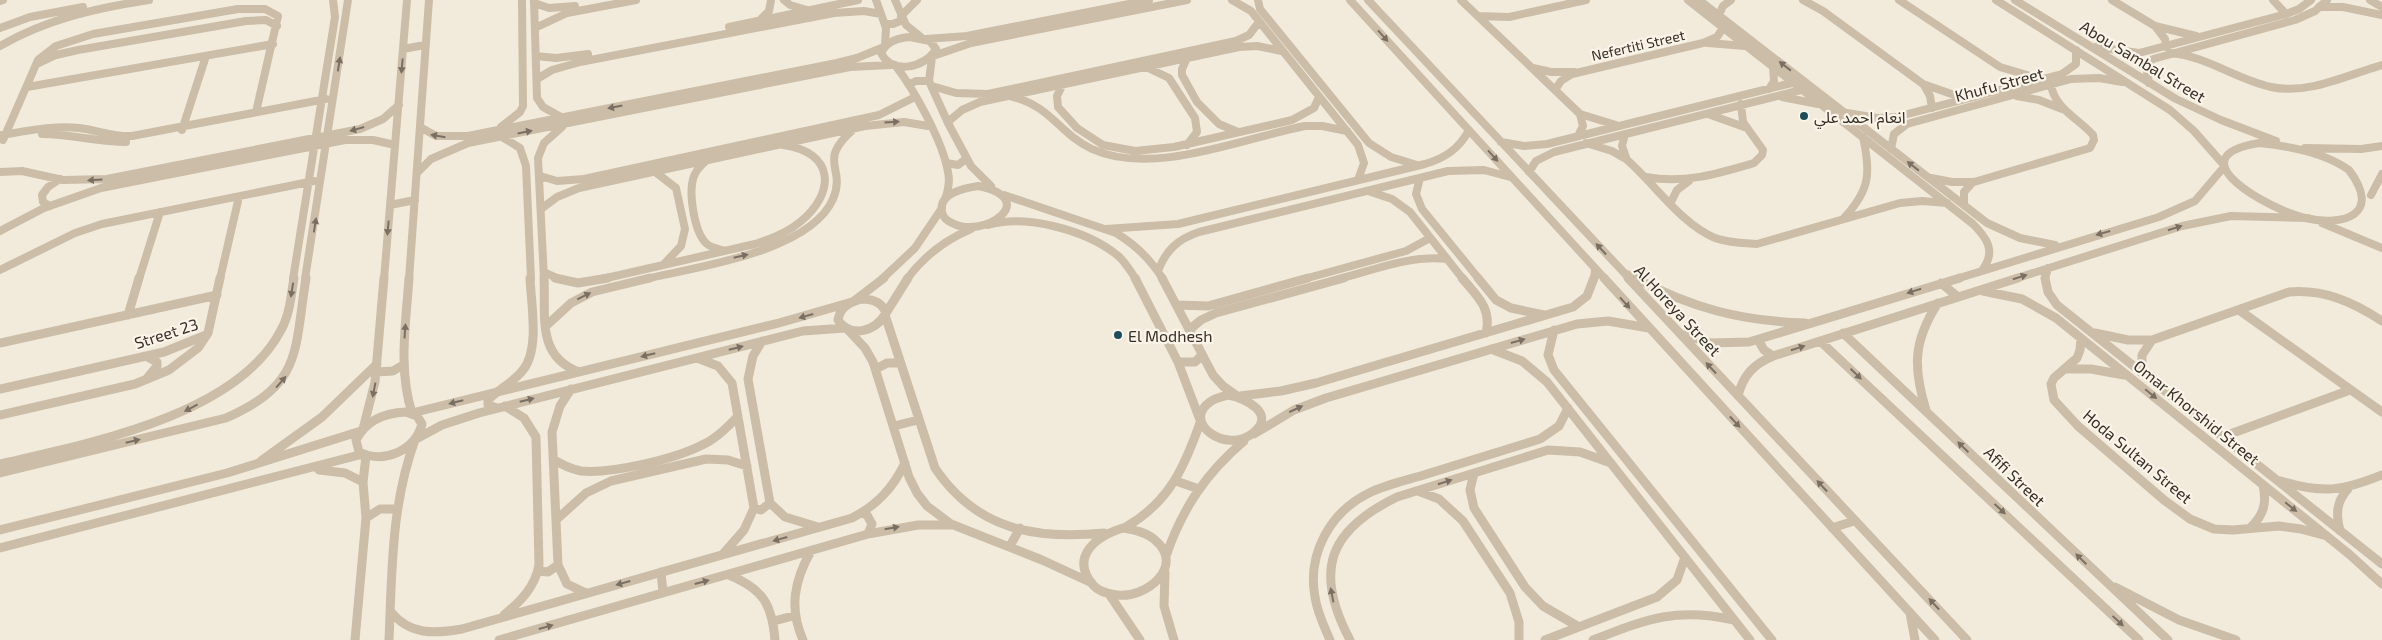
<svg xmlns="http://www.w3.org/2000/svg" width="2382" height="640" viewBox="0 0 2382 640" font-family="'Exo 2','Noto Sans Arabic',sans-serif">
	<style>
		.lines { fill: none; stroke-linecap: round; stroke-linejoin: round }
		.minor-far1 { stroke: #cbbda8; stroke-width: 8 }
		.minor { stroke: #cbbda8; stroke-width: 9 }
		.oneway { fill: #7a6f62 }
		.poi-dot { fill: #1d4d5a; stroke: #faf4e9; stroke-width: 2 }
		.labels { text-anchor: middle; dominant-baseline: central; stroke-width: 4.5; stroke-linejoin: round; paint-order: stroke }
		.far-street-label { font-size: 14px; fill: #372f28; stroke: #faf4e9 }
		.street-label { font-size: 16px; fill: #372f28; stroke: #faf4e9 }
		.poi-label { font-size: 16px; fill: #372f28; stroke: #faf4e9; text-anchor: start }
	</style>
	<rect width="100%" height="100%" fill="#f2ebdc"/>
	<g class="lines">
		<path class="minor-far1" d="M534,0l3,98 6,9 18,10
			M784,0l6,5 17,5
			M876,0l10,28 -1,17
			M895,0l11,25 15,12
			M1232,0l19,11 107,134 6,18 -6,17
			M1258,0l2,9 109,134 22,14 26,8
			M1350,0l255,279
			M1368,0l262,279
			M1461,0l119,114 36,11
			M1688,0l285,224c14,14 23,27 10,45
			M1699,0l288,223 33,15 35,7
			M1803,0l20,11 100,73 40,14
			M1899,0l101,67 37,11
			M1996,0l174,110 24,21 30,34
			M2015,0l161,99 45,21 55,21
			M2112,0l43,26 41,10
			M2273,0l13,14
			M2370,0l12,7
			M0,1l3,-1
			M534,3l15,5 26,-2
			M2319,7h24l39,8
			M1719,15l4,-9 8,-6
			M901,16l16,-16
			M1478,16l31,1 77,-17
			M760,20l9,-9 2,-11
			M885,24h8l10,-4
			M2155,26l10,13 1,8
			M729,27l129,-27
			M0,28l30,-11 53,-10
			M535,28l32,-15 69,-13
			M910,37l20,4 6,8c-11,19 -44,26 -55,4 6,-12 17,-15 29,-16z
			M926,39l41,-3 182,-36
			M1708,43l37,3
			M0,46c47,-27 96,-38 149,-46
			M2096,47l43,6 147,-39 13,-5 12,-9
			M403,49l22,-4
			M2170,53c37,3 65,26 101,34 37,8 76,-12 111,-22
			M536,56l20,2 32,-4
			M933,56l38,-13 216,-43
			M932,57l-3,24 19,42 23,43 20,20
			M1187,58l-5,11v6l15,27 22,22 19,8
			M39,63l17,-8 22,-5 168,-29 20,-1 11,6
			M895,65c19,24 48,77 53,107 2,9 0,19 -3,27
			M1146,67l23,11 26,40 2,14 -10,13
			M1533,68l18,4h23
			M537,79l15,-9 28,-8 254,-49 30,-2 17,3
			M2149,83l-3,-17 7,-7 142,-39 20,-9 12,-11
			M910,84l6,-3h13
			M1063,84l-6,12 1,11 19,21 26,17 32,6 39,-4 118,-27 22,-12 5,-11
			M1924,85l6,11 2,12
			M932,86l24,7 32,1 248,-53 13,-6 10,-13
			M27,87l246,-43
			M1769,89l5,-8 -1,-14
			M1555,90l6,-9 11,-7 131,-31 14,-6 6,-9
			M1010,96c42,10 48,37 82,53 61,28 151,-11 213,-23h17l25,5
			M2017,96l22,4 23,9
			M1782,97l36,7
			M1847,113l30,5 19,-1 166,-43 14,-10v-14
			M1708,114l39,14
			M949,121l13,-11 18,-8 259,-55 18,-1 25,5
			M420,127l16,9h32l369,-73 20,-5 27,-11
			M501,127l19,-15 3,-6 -1,-106
			M182,130l24,-74
			M42,134c29,0 55,8 84,8
			M1625,134l-3,12 5,14
			M2,135c25,-4 51,-10 77,-7 18,2 34,9 53,8l194,-37
			M1578,136l5,-10 -3,-12
			M502,137l18,11 6,18 5,113
			M3,140l35,-80 18,-14 37,-12 145,-25h27l13,7 -22,96
			M1501,142l23,4 23,-2 249,-62
			M1586,143l26,8 14,8c28,24 55,65 89,79 14,5 28,5 42,6l143,-41 22,-2 25,2
			M2259,143c30,3 65,9 90,27 33,44 -4,57 -44,48 -34,-8 -133,-61 -46,-75z
			M2305,148l56,1 21,-3
			M1891,149l3,-15 13,-10 164,-45 28,-1 23,4
			M707,160c-6,5 -12,11 -14,19 -4,15 1,54 14,65 5,4 12,5 18,7
			M946,163l12,2 8,-6
			M654,171l22,17 9,41 -4,17 -17,18
			M0,172l22,-1 41,9 44,-1 253,-50 23,-10 16,-14
			M1529,172l7,-11 18,-9 251,-63
			M417,173l14,-14 37,-16 382,-76 41,-2
			M540,176l17,5 27,-2 295,-64 36,-18
			M1646,177c38,7 71,-3 108,-14l8,-8 1,-5 -20,-28 -2,-18
			M1420,178l-4,16 6,15 57,70
			M1931,178l21,4h22l116,-34 4,-8 -1,-5c-15,-17 -38,-26 -42,-50
			M978,186c64,13 6,54 -26,37 -5,-2 -9,-6 -10,-11 -4,-19 23,-24 36,-26z
			M1368,191l24,8 18,13 53,67
			M1004,195l112,38c20,12 35,27 47,46
			M2371,195l11,-21
			M1671,202l6,-12 12,-9
			M390,205l25,-5
			M1964,205v-13l9,-10
			M50,206l-7,-4 -1,-7 6,-8 12,-8
			M541,209l16,-12 22,-9 286,-62 39,-4 24,4
			M1844,218c26,-28 27,-45 19,-81
			M2322,223l60,25
			M988,225c38,-11 98,5 129,30 8,6 13,16 19,24
			M1106,229l72,-5 247,-60c20,-6 34,-15 44,-34
			M0,231l44,-23 57,-20 244,-48h28l22,5
			M0,270l75,-37 27,-9 212,-43
			M1158,271c8,-21 20,-32 41,-39l249,-61 36,-1 26,7
			M544,272l15,7
			M1627,274l10,5
			M139,279l21,-67
			M220,279l18,-78
			M293,279l42,-262 -2,-17
			M305,279l43,-279
			M384,279l23,-279
			M409,279l20,-279
			M544,279l-6,-121 6,-15 18,-16
			M602,279l153,-35c16,-5 32,-11 45,-22 36,-29 35,-70 -17,-77
			M645,279c51,-12 165,-27 188,-80 14,-33 -18,-37 22,-71
			M882,279l33,-31 27,-40
			M907,279c17,-23 38,-39 64,-50
			M1304,279l102,-28 24,-13
			M1339,279c35,-9 71,-24 108,-20
			M1594,279l1,-9
			M1956,279l203,-62 36,-16 29,-34
			M2014,279l168,-53 49,-10 77,2
			M2045,279l3,-11"/>
		<path class="minor" d="M409,278c-3,45 -11,91 3,135
			M544,278c2,38 -8,78 35,94
			M555,278l23,5 30,-5
			M1135,278l43,84 22,58
			M1162,278l51,97 10,11 14,10
			M1462,278c15,18 30,30 24,55
			M1478,278l18,22 15,8 33,7
			M1604,278l331,362
			M1628,278l339,362
			M1635,278c57,30 105,43 170,45
			M2045,278l3,14 9,13 325,259
			M1941,283l17,14
			M1983,291l39,8 34,19 293,236 33,30
			M862,299c11,0 20,3 24,14 -10,18 -35,26 -48,7 2,-13 12,-18 24,-21z
			M854,301l30,-23
			M1177,305l31,1 100,-28
			M2239,310l143,102
			M886,313l22,-35
			M128,315l11,-37
			M885,315l50,153c41,61 99,72 169,65
			M546,326l25,-23 21,-11 58,-14
			M848,330l17,18 8,14 36,115 8,16 10,13 24,18 91,36 50,23
			M1189,330l12,-10 15,-7 128,-35
			M1554,330l-6,25 6,15 218,270
			M1843,333l325,307
			M2095,333l33,7h24l137,-48c35,-3 64,10 93,29
			M1684,335l27,8 38,-1 211,-64
			M2081,338l-1,12 -3,8 -23,20 -3,6 3,16 24,26 86,74 26,19 24,10 19,1 46,-4 22,3 22,6
			M1758,340l6,10 9,6
			M762,341l-9,15 -5,23 22,124 15,14 33,10
			M1820,341l319,299
			M0,343l217,-48
			M1491,349l31,12 25,21 203,258
			M146,356l11,6v4l-9,11
			M697,358l21,8 14,17 22,125 -10,22 -21,24
			M1178,362h17l7,-7
			M876,369l11,-6h13
			M2068,369h23l33,6
			M376,372l17,-1 10,-6
			M2142,373v-18l10,-15
			M0,389l164,-37 42,-17
			M571,389l-11,17 -8,26 6,133 9,19 19,9
			M1228,395c18,3 49,19 25,38 -27,22 -72,-11 -43,-31 5,-4 12,-5 18,-7z
			M1240,396l41,-5 35,-8 257,-76 14,-11 7,-18
			M1738,396c5,-21 16,-32 35,-40l245,-78
			M497,408l-9,-3v-5c11,-11 26,-18 35,-30 17,-21 8,-66 7,-92
			M1926,410c-13,-42 -13,-69 12,-107
			M406,412l11,4 5,8c-7,27 -38,40 -63,28l-3,-12c10,-20 28,-27 50,-28z
			M412,413l367,-90 73,-21
			M0,415l135,-31 34,-14 29,-22 10,-15 12,-55
			M894,426l24,-6
			M363,429l12,-47 9,-104
			M1254,434l40,-24 32,-12 251,-74 31,-3 41,7
			M2222,437l128,-47
			M416,439l26,-14 37,-12 324,-82 42,-3
			M553,459c9,6 18,10 28,12 30,3 94,-12 121,-26 14,-6 26,-18 36,-29
			M261,461l61,-44 55,-53
			M0,464c86,-20 237,-48 281,-134 9,-16 10,-34 13,-52
			M319,470l26,3 18,9
			M0,473l226,-55c77,-34 68,-66 80,-140
			M1474,473l-4,17 4,18 51,79 18,19 36,21
			M1176,481l20,7
			M2281,481c41,13 62,10 101,-6
			M1418,491l21,8 24,22 47,72 9,29v18
			M754,508l7,2 9,-7
			M862,513l5,2 5,9 -4,10
			M366,518l14,-9h15
			M556,520l30,-27 25,-12 95,-22 22,1 19,6
			M1126,527c43,-25 58,-59 74,-104
			M1123,528c11,2 23,4 32,12 31,26 -9,59 -38,55 -9,-1 -18,-3 -24,-10 -24,-29 4,-49 30,-57z
			M1832,528l22,-7
			M2250,528c14,-13 17,-25 13,-43
			M0,530l227,-57 134,-42
			M2340,531c-4,-17 -4,-29 8,-42
			M1010,546l10,-18
			M0,548l363,-94
			M1166,556c16,-47 40,-83 78,-115
			M538,571l10,1 10,-7
			M661,572l2,21
			M1165,572l-1,34 10,34
			M729,575c34,14 43,29 46,65
			M2115,587l64,33 57,20
			M1109,594l31,46
			M391,612c19,23 43,22 71,17l390,-111c25,-13 41,-30 53,-55
			M1910,613l5,27
			M504,615c17,-14 31,-28 35,-50l-3,-128 -12,-19 -19,-12
			M774,621l19,-5
			M355,640l11,-122 -3,-36 3,-26
			M389,640c3,-68 2,-135 26,-200
			M499,640l369,-106 50,-9h34
			M803,640c-14,-32 -9,-59 8,-89
			M1330,640c-6,-14 -13,-28 -15,-43 -8,-43 15,-85 54,-104 18,-9 39,-13 58,-19 38,-12 75,-23 113,-35l19,-13 9,-18
			M1350,640c-36,-68 -23,-109 47,-143l151,-47 32,2 31,11
			M1545,640l112,-43 20,-17 8,-23
			M1593,640c54,-21 83,-33 141,-20"/>
	</g>
	<defs><path id="oneway-solid" d="M-6-.8H1V-3.2L6.5 0L1 3.2V.8H-6Z" transform="scale(1.25)"/></defs>
	<g class="oneway">
		<use href="#oneway-solid" transform="translate(1383 36) rotate(48)"/>
		<use href="#oneway-solid" transform="translate(339 64) rotate(-81)"/>
		<use href="#oneway-solid" transform="translate(402 66) rotate(95)"/>
		<use href="#oneway-solid" transform="translate(1785 66) rotate(-142)"/>
		<use href="#oneway-solid" transform="translate(615 107) rotate(169)"/>
		<use href="#oneway-solid" transform="translate(892 122) rotate(-3)"/>
		<use href="#oneway-solid" transform="translate(357 129) rotate(164)"/>
		<use href="#oneway-solid" transform="translate(525 132) rotate(-11)"/>
		<use href="#oneway-solid" transform="translate(438 136) rotate(-170)"/>
		<use href="#oneway-solid" transform="translate(1493 156) rotate(48)"/>
		<use href="#oneway-solid" transform="translate(1913 166) rotate(-142)"/>
		<use href="#oneway-solid" transform="translate(95 180) rotate(176)"/>
		<use href="#oneway-solid" transform="translate(315 225) rotate(-81)"/>
		<use href="#oneway-solid" transform="translate(388 228) rotate(95)"/>
		<use href="#oneway-solid" transform="translate(2175 228) rotate(-17)"/>
		<use href="#oneway-solid" transform="translate(2103 233) rotate(164)"/>
		<use href="#oneway-solid" transform="translate(1601 249) rotate(-133)"/>
		<use href="#oneway-solid" transform="translate(741 256) rotate(-13)"/>
		<use href="#oneway-solid" transform="translate(2020 277) rotate(-18)"/>
		<use href="#oneway-solid" transform="translate(292 290) rotate(99)"/>
		<use href="#oneway-solid" transform="translate(1914 291) rotate(163)"/>
		<use href="#oneway-solid" transform="translate(584 296) rotate(-26)"/>
		<use href="#oneway-solid" transform="translate(1625 303) rotate(48)"/>
		<use href="#oneway-solid" transform="translate(806 316) rotate(164)"/>
		<use href="#oneway-solid" transform="translate(405 331) rotate(-86)"/>
		<use href="#oneway-solid" transform="translate(1518 341) rotate(-16)"/>
		<use href="#oneway-solid" transform="translate(736 348) rotate(-14)"/>
		<use href="#oneway-solid" transform="translate(1798 348) rotate(-18)"/>
		<use href="#oneway-solid" transform="translate(648 355) rotate(166)"/>
		<use href="#oneway-solid" transform="translate(1711 368) rotate(-133)"/>
		<use href="#oneway-solid" transform="translate(1856 374) rotate(44)"/>
		<use href="#oneway-solid" transform="translate(281 382) rotate(-49)"/>
		<use href="#oneway-solid" transform="translate(374 390) rotate(101)"/>
		<use href="#oneway-solid" transform="translate(2151 394) rotate(39)"/>
		<use href="#oneway-solid" transform="translate(527 400) rotate(-14)"/>
		<use href="#oneway-solid" transform="translate(456 402) rotate(166)"/>
		<use href="#oneway-solid" transform="translate(191 408) rotate(152)"/>
		<use href="#oneway-solid" transform="translate(1296 409) rotate(-25)"/>
		<use href="#oneway-solid" transform="translate(1735 422) rotate(47)"/>
		<use href="#oneway-solid" transform="translate(133 441) rotate(-13)"/>
		<use href="#oneway-solid" transform="translate(1963 447) rotate(-136)"/>
		<use href="#oneway-solid" transform="translate(1445 482) rotate(-18)"/>
		<use href="#oneway-solid" transform="translate(1822 486) rotate(-133)"/>
		<use href="#oneway-solid" transform="translate(2291 507) rotate(39)"/>
		<use href="#oneway-solid" transform="translate(2000 509) rotate(43)"/>
		<use href="#oneway-solid" transform="translate(892 528) rotate(-10)"/>
		<use href="#oneway-solid" transform="translate(780 539) rotate(164)"/>
		<use href="#oneway-solid" transform="translate(2081 559) rotate(-136)"/>
		<use href="#oneway-solid" transform="translate(702 582) rotate(-15)"/>
		<use href="#oneway-solid" transform="translate(623 583) rotate(164)"/>
		<use href="#oneway-solid" transform="translate(1332 595) rotate(-101)"/>
		<use href="#oneway-solid" transform="translate(1934 604) rotate(-133)"/>
		<use href="#oneway-solid" transform="translate(2118 621) rotate(43)"/>
		<use href="#oneway-solid" transform="translate(546 627) rotate(-16)"/>
	</g>
	<g class="poi-dot">
		<circle cx="1804" cy="116" r="5"/>
		<circle cx="1118" cy="335" r="5"/>
	</g>
	<g class="labels">
		<g class="far-street-label">
			<text transform="translate(1638 45) rotate(-13)">Nefertiti Street</text>
		</g>
		<g class="street-label">
			<text transform="translate(2143 61) rotate(31)">Abou Sambal Street</text>
			<text transform="translate(1999 84) rotate(-15)">Khufu Street</text>
			<text transform="translate(1678 310) rotate(47)">Al Horeya Street</text>
			<text transform="translate(166 333) rotate(-18)">Street 23</text>
			<text transform="translate(2197 412) rotate(39)">Omar Khorshid Street</text>
			<text transform="translate(2138 456) rotate(40)">Hoda Sultan Street</text>
			<text transform="translate(2015 476) rotate(44)">Afifi Street</text>
		</g>
		<g class="poi-label">
			<text x="1814" y="116">انعام احمد علي</text>
			<text x="1128" y="335">El Modhesh</text>
		</g>
	</g>
</svg>
